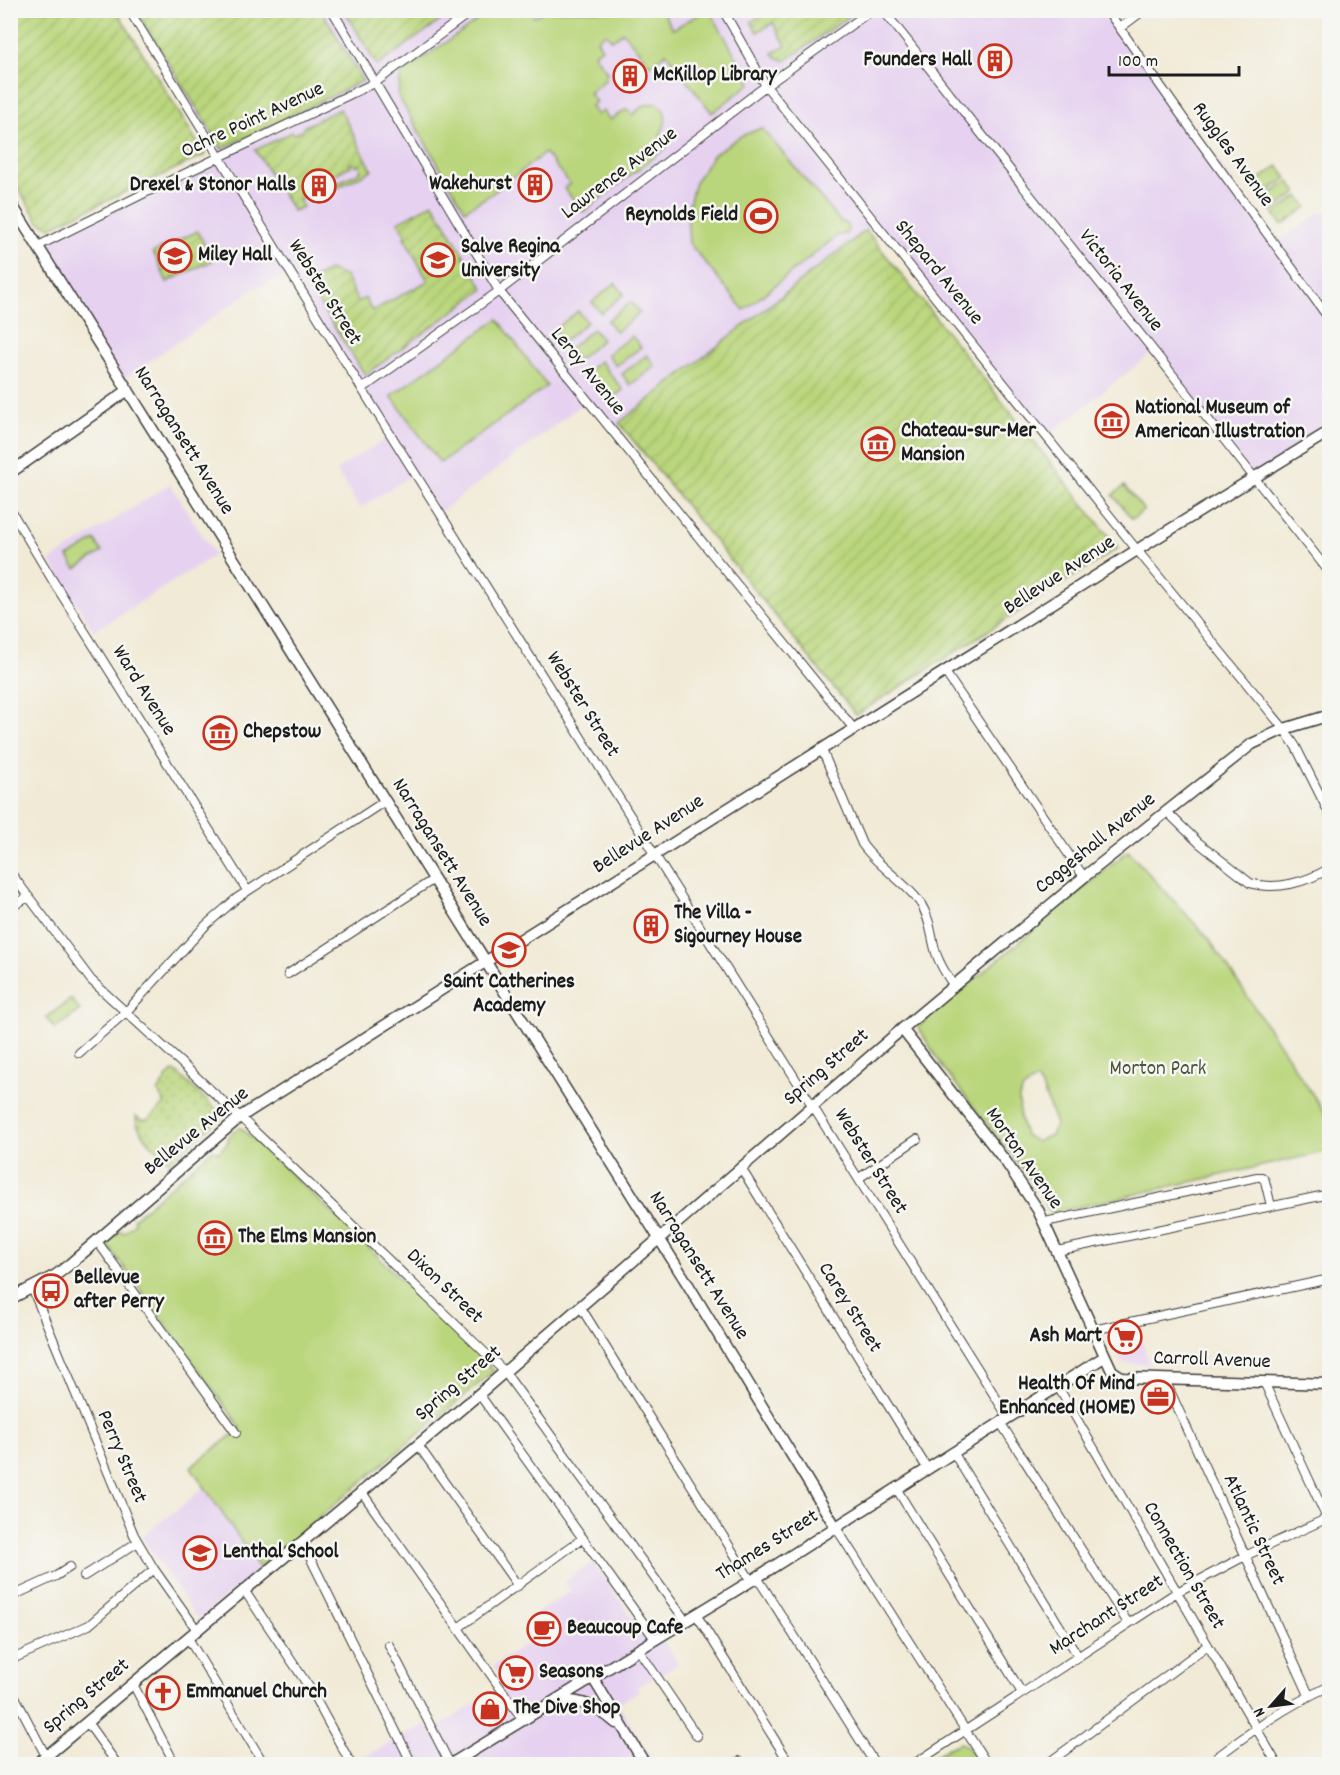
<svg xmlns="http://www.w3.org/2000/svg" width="1340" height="1775" viewBox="0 0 1340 1775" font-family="Dekko,sans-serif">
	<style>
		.built { fill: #e6d2f0 }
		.grass { fill: url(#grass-dots); stroke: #6b794c; stroke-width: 1.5 }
		.park { fill: #bad67c; stroke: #6b794c; stroke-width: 1.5; fill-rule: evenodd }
		.garden { fill: url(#garden-furrows); stroke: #6b794c; stroke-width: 1.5 }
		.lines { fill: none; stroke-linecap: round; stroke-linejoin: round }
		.street-casing { stroke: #3c3b38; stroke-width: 10 }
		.secondary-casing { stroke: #3c3b38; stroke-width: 13 }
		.street { stroke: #fff; stroke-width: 8 }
		.secondary { stroke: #fff; stroke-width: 10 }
		.labels { text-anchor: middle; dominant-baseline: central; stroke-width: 5; stroke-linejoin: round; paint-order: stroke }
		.poi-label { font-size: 21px; font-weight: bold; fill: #1c1c1c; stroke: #f6f6f2; text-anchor: start }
		.street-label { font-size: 21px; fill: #1c1c1c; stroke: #f6f6f2 }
		.park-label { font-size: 21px; fill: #4b5439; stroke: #f6f6f2 }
	</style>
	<defs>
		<pattern id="grass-dots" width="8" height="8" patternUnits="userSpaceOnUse" patternTransform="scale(1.5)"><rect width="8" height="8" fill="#bad67c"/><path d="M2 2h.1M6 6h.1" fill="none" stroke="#9fb76b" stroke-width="1.8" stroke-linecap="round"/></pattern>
		<pattern id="garden-furrows" width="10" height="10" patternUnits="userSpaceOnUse" patternTransform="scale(1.5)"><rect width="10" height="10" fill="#bad67c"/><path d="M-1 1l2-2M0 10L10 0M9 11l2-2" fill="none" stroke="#9fb76b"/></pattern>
	</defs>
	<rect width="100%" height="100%" fill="#f6f6f2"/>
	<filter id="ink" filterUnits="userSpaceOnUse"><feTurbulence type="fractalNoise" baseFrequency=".0167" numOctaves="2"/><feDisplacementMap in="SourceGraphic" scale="12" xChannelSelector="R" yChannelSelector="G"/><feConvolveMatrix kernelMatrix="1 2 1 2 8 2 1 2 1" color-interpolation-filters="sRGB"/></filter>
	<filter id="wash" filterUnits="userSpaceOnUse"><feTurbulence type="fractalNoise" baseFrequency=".008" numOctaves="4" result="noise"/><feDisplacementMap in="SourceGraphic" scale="24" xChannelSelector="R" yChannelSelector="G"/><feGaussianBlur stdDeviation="1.35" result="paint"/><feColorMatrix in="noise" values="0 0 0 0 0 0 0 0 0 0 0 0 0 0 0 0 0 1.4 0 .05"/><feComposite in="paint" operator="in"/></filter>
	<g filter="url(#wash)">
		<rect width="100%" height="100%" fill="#f1ead6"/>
		<path class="built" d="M129,11h978l170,231 43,-29h9v218l-74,46 -102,-125 -107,85 -170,-214 -139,110 -126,96 -24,-28 -147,111 -25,-39 -55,35 -24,-38 55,-34 -101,-162 -36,15 -132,91 -84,-134 180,-89z
			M170,484l45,71 -121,76 -44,-70z
			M1136,1323l14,42 -28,-2 -17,-34z
			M205,1487l54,81 -61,52 -56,-83z
			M593,1562l59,84 11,-6 15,24 -41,23 2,4 -21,13 36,60h-304l74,-39 10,5 71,-46 -12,-18 44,-29 -11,-17 45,-29 -7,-10z"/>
		<path class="grass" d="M175,1071l44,41 1,6 -50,44c-11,-11 -35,-29 -34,-46l5,4h6l17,-15v-3l-6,-10 9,-15z"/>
		<path class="park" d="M491,11h39l4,6 10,-6h118l11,18 32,-18h5l41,72 -39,30 -46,-60 -16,12 -27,-33 -11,8 -6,-7 -9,7 5,8 -8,6 13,18 -2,8 -16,13 7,9 -5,4 6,9 6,-4 7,9 17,-11 5,6c5,-4 10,-9 16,-11 19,-4 22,19 12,30l7,13 -84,65 -19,-24 6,-4 -25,-31 -55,42 -25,15 -67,-114 3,-22z
			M762,128l78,93 7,3 1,6 -2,4 -8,1 -94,75 -55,-67 -2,-31 8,-30 18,-27 28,-19z
			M1278,166l9,12 -26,18 -8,-12z
			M1289,181l8,12 -25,18 -9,-12z
			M1299,196l8,11 -25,18 -8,-11z
			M615,283l9,11 -23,19 -9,-11z
			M631,302l9,11 -24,19 -9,-11z
			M578,311l9,11 -24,20 -9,-12z
			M498,319l49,67 -107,77 -49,-67z
			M593,329l9,11 -24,20 -9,-11z
			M632,336l9,11 -25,19 -9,-12z
			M647,355l8,11 -25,19 -8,-11z
			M600,361l23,29 -16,12 -22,-29z
			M1124,486l20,24 -12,9 -19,-24z
			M95,540l7,12 -26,17 -8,-12z
			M1128,851l81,88 120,180v32l-278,62 -14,-25 -19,-25 -75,-95 -25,-41zM1036,1080l6,7 14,37 -5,11 -15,7 -11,-7 -5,-17 -1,-20 4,-9z
			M71,999l9,11 -25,19 -9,-11z
			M238,1128h3l111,103 142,140 -235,197 -68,-101 50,-39 -134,-184 13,-13 4,2 11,-10 -2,-4 79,-69 7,2 9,-10 -1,-4z
			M960,1743l7,3 13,18h-57l25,-16z"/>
		<path class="garden" d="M11,10l106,1 88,144 -154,72 -12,-5 -28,-45z
			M136,11h186l41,70 -141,68z
			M345,11h109l-77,55z
			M767,11v-1l90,1 -72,50 -9,-4 -3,-4 13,-7 -13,-23 -16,9 -6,-10z
			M340,109l32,61 -54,28 -3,-5 43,-20 3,-3 -2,-6 -4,2 -2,-3 -3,1 1,2 -38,19 -5,-1 1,2 -9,5 2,8 -3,1 4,7 -10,4 -38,-61 37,-18 3,2 7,-4 1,-3z
			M433,203l51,86 -119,86 -59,-92 23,-13 16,6 13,26 7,-4 7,13 56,-30 -24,-44 2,-1 -8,-14z
			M866,230l252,318 -262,167 -237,-292z
			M198,231l14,30 -45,21 -14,-30z"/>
	</g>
	<g filter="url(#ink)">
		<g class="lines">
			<defs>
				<path id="street" d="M129,10l233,379 646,1028
					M332,10l167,281 355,438
					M723,10l43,76 371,464 147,179 12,18 34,68
					M883,10l447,563
					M1107,10l91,129 132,181
					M1120,28l24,-18
					M38,246l121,-60 217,-104 97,-72
					M362,389l137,-98 260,-200 113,-81
					M10,509l43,72 194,309
					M945,672l139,205
					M822,750l40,94c16,23 43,37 59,60 10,16 10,33 15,49 4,12 11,23 18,33
					M1166,811l33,32 51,40c26,8 57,-1 80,-15
					M10,872l81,108 149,137 264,254 181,249
					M10,908l18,-11
					M288,974l146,-95
					M79,1053l47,-41 80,-87 31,-27 148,-97
					M741,1168l186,300
					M859,1178l58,-39
					M1045,1222l212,-45h5l3,4 6,25
					M97,1241l139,192
					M1057,1251l273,-57
					M32,1288l102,247 20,34 43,61
					M580,1306l171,275
					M1093,1330l237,-51
					M1165,1380l144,315
					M1264,1382l66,143
					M1057,1385l220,379
					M479,1394l176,245
					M1000,1422l128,201
					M418,1445l100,141
					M953,1452l125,204
					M896,1488l126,205
					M361,1491l162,229
					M835,1526l152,238
					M302,1541l110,223
					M84,1576l54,-34
					M757,1577l118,187
					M244,1590l65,97 42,77
					M10,1597l46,-21 14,-9
					M696,1614l94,150
					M458,1628l125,-90
					M188,1638l76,126
					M389,1645l61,119
					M638,1649l59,87
					M10,1660l79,-35 65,-56
					M133,1684l42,80
					M10,1687l40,77
					M87,1722l30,42
					M735,1764l5,-3
					M914,1764l263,-172 68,-36 85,-39
					M1047,1764l161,-119
					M1208,1764c38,-29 77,-58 122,-78"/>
				<path id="secondary" d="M10,202l677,1081 148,243
					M10,473l118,-83
					M902,1029l104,133 32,48 74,161 11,7 207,6
					M10,1299l46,-24 14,-11 170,-147 897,-567 193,-119
					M593,1678l52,86
					M557,1701c24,-2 41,6 59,22
					M37,1764l442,-370 423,-365 182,-152 168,-133 32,-15 46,-14
					M451,1764l300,-183 353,-224"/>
			</defs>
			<use href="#street" class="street-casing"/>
			<use href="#secondary" class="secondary-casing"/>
			<use href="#street" class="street"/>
			<use href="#secondary" class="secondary"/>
		</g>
	</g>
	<defs>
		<symbol id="building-ring" viewBox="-11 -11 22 22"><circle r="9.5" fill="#f6f6f2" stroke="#c8321e" stroke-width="1.5"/><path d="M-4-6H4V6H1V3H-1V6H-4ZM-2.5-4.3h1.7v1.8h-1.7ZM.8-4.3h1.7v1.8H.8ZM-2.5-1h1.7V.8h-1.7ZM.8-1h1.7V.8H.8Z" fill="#c8321e"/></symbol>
		<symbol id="stadium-ring" viewBox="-11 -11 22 22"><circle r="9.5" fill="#f6f6f2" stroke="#c8321e" stroke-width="1.5"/><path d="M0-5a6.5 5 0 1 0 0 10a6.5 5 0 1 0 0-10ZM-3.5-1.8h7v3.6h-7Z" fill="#c8321e"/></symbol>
		<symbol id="university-ring" viewBox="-11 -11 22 22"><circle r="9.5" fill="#f6f6f2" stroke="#c8321e" stroke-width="1.5"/><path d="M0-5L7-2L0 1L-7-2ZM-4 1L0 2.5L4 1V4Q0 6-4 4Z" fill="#c8321e"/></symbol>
		<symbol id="museum-ring" viewBox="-11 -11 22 22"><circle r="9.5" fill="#f6f6f2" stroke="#c8321e" stroke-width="1.5"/><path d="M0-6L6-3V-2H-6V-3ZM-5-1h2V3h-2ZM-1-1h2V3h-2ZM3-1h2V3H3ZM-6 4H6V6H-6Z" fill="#c8321e"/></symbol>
		<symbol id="school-ring" viewBox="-11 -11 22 22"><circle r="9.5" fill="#f6f6f2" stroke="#c8321e" stroke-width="1.5"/><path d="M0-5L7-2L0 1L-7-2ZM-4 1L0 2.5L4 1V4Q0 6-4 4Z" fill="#c8321e"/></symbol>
		<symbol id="bus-ring" viewBox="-11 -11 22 22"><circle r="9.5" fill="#f6f6f2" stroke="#c8321e" stroke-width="1.5"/><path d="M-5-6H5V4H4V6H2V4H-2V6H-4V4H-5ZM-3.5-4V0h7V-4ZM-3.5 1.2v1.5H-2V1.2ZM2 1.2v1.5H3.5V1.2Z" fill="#c8321e"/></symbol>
		<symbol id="supermarket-ring" viewBox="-11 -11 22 22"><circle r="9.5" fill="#f6f6f2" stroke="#c8321e" stroke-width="1.5"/><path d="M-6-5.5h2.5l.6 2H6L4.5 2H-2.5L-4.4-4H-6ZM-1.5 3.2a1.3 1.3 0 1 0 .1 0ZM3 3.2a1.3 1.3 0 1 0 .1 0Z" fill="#c8321e"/></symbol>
		<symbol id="office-ring" viewBox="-11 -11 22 22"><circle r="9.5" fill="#f6f6f2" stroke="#c8321e" stroke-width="1.5"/><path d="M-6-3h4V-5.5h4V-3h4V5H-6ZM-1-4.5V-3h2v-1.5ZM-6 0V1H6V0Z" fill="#c8321e"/></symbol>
		<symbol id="cafe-ring" viewBox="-11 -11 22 22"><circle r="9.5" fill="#f6f6f2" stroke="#c8321e" stroke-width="1.5"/><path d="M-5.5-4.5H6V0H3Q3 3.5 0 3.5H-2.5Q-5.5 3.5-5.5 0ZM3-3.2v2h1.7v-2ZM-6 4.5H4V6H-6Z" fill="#c8321e"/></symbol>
		<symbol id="church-ring" viewBox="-11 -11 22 22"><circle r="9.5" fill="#f6f6f2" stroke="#c8321e" stroke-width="1.5"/><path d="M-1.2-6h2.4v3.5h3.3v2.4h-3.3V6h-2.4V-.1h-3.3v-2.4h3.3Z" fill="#c8321e"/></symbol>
		<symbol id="shop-ring" viewBox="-11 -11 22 22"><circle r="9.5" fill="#f6f6f2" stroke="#c8321e" stroke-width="1.5"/><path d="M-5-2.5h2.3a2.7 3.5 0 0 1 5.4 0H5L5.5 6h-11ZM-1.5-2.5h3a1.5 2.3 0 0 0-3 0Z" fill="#c8321e"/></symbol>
	</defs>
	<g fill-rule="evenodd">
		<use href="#building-ring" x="976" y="42" width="38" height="38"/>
		<use href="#building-ring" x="611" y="57" width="38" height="38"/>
		<use href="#building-ring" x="516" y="166" width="38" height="38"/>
		<use href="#building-ring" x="300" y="167" width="38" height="38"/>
		<use href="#stadium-ring" x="742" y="197" width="38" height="38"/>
		<use href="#university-ring" x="156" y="237" width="38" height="38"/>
		<use href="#university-ring" x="419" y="241" width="38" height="38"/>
		<use href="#museum-ring" x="1093" y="402" width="38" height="38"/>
		<use href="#museum-ring" x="859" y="425" width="38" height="38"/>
		<use href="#museum-ring" x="201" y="714" width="38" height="38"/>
		<use href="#building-ring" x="632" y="907" width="38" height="38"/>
		<use href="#school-ring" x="490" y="931" width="38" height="38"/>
		<use href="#museum-ring" x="196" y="1219" width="38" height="38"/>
		<use href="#bus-ring" x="32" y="1272" width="38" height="38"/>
		<use href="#supermarket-ring" x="1106" y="1318" width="38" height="38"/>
		<use href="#office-ring" x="1139" y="1378" width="38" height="38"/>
		<use href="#school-ring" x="181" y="1534" width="38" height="38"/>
		<use href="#cafe-ring" x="525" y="1610" width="38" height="38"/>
		<use href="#supermarket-ring" x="497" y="1654" width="38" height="38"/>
		<use href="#church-ring" x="144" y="1674" width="38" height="38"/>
		<use href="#shop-ring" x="471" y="1690" width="38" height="38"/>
	</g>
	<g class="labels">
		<g class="poi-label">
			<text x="972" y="61" text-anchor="end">Founders Hall</text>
			<text x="653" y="76">McKillop Library</text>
			<text x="512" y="185" text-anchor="end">Wakehurst</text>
			<text x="296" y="186" text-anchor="end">Drexel &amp; Stonor Halls</text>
			<text x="738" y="216" text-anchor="end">Reynolds Field</text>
			<text x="461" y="248">Salve Regina<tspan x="461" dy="24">University</tspan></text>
			<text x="198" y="256">Miley Hall</text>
			<text x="1135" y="409">National Museum of<tspan x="1135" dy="24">American Illustration</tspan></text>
			<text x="901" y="432">Chateau-sur-Mer<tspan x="901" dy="24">Mansion</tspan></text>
			<text x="243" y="733">Chepstow</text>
			<text x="674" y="914">The Villa -<tspan x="674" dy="24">Sigourney House</tspan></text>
			<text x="509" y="983" text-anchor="middle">Saint Catherines<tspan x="509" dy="24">Academy</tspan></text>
			<text x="238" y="1238">The Elms Mansion</text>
			<text x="74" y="1279">Bellevue<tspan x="74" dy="24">after Perry</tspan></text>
			<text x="1102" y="1337" text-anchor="end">Ash Mart</text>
			<text x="1135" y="1385" text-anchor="end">Health Of Mind<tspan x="1135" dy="24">Enhanced (HOME)</tspan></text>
			<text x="223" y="1553">Lenthal School</text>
			<text x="567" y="1629">Beaucoup Cafe</text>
			<text x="539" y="1673">Seasons</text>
			<text x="186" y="1693">Emmanuel Church</text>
			<text x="513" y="1709">The Dive Shop</text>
		</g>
		<g class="street-label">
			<text transform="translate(253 121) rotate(-25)">Ochre Point Avenue</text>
			<text transform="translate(1232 155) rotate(54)">Ruggles Avenue</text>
			<text transform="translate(620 174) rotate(-37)">Lawrence Avenue</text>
			<text transform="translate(938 273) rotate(51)">Shepard Avenue</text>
			<text transform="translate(1120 281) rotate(52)">Victoria Avenue</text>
			<text transform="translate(324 293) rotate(58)">Webster Street</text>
			<text transform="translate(587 372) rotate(51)">Leroy Avenue</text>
			<text transform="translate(183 441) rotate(58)">Narragansett Avenue</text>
			<text transform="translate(1060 576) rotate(-33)">Bellevue Avenue</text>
			<text transform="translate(143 691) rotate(58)">Ward Avenue</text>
			<text transform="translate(582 705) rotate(58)">Webster Street</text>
			<text transform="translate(649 835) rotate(-33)">Bellevue Avenue</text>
			<text transform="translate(1096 844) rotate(-39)">Coggeshall Avenue</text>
			<text transform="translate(441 853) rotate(58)">Narragansett Avenue</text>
			<text transform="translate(827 1068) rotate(-41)">Spring Street</text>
			<text transform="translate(197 1132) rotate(-39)">Bellevue Avenue</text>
			<text transform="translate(1023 1159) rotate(55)">Morton Avenue</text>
			<text transform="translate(870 1162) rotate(58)">Webster Street</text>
			<text transform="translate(698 1266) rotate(58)">Narragansett Avenue</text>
			<text transform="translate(444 1287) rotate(44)">Dixon Street</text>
			<text transform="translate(849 1308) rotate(58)">Carey Street</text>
			<text transform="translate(1212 1361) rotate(2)">Carroll Avenue</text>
			<text transform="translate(459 1384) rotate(-40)">Spring Street</text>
			<text transform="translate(121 1457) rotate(67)">Perry Street</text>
			<text transform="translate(1253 1530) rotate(65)">Atlantic Street</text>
			<text transform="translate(768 1546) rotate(-32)">Thames Street</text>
			<text transform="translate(1183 1566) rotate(60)">Connection Street</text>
			<text transform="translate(1107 1616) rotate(-33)">Marchant Street</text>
			<text transform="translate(87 1697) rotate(-40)">Spring Street</text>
		</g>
		<g class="park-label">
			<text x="1158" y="1070">Morton Park</text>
		</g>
	</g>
	<rect width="1340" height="1775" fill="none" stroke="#f6f6f2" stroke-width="36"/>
	<g transform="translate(1271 1706) rotate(242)" stroke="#f6f6f2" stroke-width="4.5" paint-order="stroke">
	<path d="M0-4.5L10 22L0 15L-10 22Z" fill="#1c1c1c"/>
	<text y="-9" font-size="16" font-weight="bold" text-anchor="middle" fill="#1c1c1c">N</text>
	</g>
	<path d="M1109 66v9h130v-9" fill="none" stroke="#1c1c1c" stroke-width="3"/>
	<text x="1118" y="66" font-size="18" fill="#1c1c1c" stroke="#f6f6f2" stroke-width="4.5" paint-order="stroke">100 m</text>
</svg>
